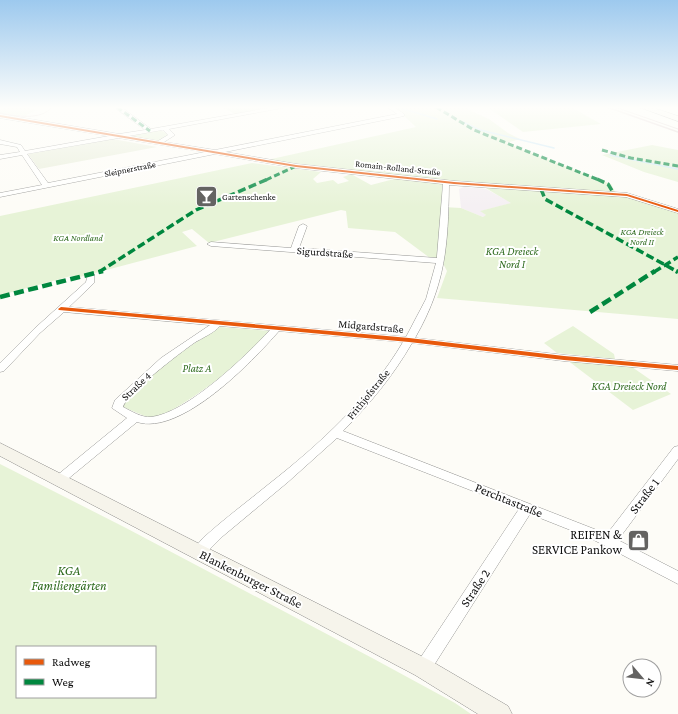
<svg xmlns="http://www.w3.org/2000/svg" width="678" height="714" viewBox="0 0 678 714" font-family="'Crimson Pro',serif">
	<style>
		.industrial { fill: #f5f0f3 }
		.green { fill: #e7f3d7; fill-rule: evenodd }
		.forest { fill: #d8eac5 }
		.cemetery { fill: #e9eedb }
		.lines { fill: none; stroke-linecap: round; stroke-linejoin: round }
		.stream { stroke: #cde8f7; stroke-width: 1.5 }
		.minor-casing { stroke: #979795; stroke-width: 1 }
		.secondary-casing { stroke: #8e8d8b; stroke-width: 1 }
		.minor { fill: #fffffe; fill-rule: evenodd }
		.secondary { fill: #f6f4eb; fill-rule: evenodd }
		.tram { stroke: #d9c6c7; stroke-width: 1 }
		.rail { stroke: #d9c6c7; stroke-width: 1.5 }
		.quiet-far2 { stroke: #00873e; stroke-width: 3; stroke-dasharray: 6 3; stroke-linecap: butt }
		.quiet-far1 { stroke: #00873e; stroke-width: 3.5; stroke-dasharray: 8 3.5; stroke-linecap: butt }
		.quiet { stroke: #00873e; stroke-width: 4.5; stroke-dasharray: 10 4.5; stroke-linecap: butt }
		.cycleway-casing { stroke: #fff; stroke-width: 2 }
		.cycleway { fill: #e8590c; fill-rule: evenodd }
		.labels { text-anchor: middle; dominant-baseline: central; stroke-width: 4; stroke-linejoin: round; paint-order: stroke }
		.far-street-label { font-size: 9px; fill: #111; stroke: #fff }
		.far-poi-label { font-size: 9px; fill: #111; stroke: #fff; text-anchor: start }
		.far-park-label { font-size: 9px; font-style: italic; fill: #2f6b1f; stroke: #fff }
		.park-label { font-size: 11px; font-style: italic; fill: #2f6b1f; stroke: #fff }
		.street-label { font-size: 11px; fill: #111; stroke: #fff }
		.near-street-label { font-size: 13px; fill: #111; stroke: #fff }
		.near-poi-label { font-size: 13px; fill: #111; stroke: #fff; text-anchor: end }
		.near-park-label { font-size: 13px; font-style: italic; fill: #2f6b1f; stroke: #fff }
	</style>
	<rect width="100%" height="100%" fill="#fdfcf7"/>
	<path class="industrial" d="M464,187l22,2 26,14 -31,8 6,5 -4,1 -22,-9 -2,-19z"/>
	<path class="green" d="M23,107l14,3 -11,5 1,1 -27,-3v-3c8,-3 15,-1 23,-3z
		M392,107h76l-1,2 22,10 19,14 12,6 -14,4 105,41 5,10 -169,-13 -180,-21 149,-33 -13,-12z
		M487,107h84l30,17 -78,8z
		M160,130l10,5 -12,6 -26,-4 4,-2z
		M652,145l26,5v32l-34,-10 -42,-17z
		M252,163l69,9 -8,7 4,4 16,-3 5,4 11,-3 -6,-4 8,-3 20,11 27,-7 42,5 3,2v22l18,1 22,9 3,-2 -6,-4 31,-8 -27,-16 142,10 52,16v106l-241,-21 10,-27 -6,-11 -11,-2 -35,-26 -47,-4 -2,-17 -5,-1 -132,33 -17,-14 -10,3 15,14 -117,31 -9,-1 -66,18 1,2 -6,1v-81z
		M573,326l41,28 1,5 -58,-6 -13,-10z
		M220,327l51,4c-34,37 -74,66 -117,89l-33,-14c29,-32 62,-57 99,-79z
		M567,360l65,7 39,27 -38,16z
		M0,464l126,64 248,131 81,44 16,11h-471zM17,647h138v50h-138z"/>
	<path class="forest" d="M222,107h38l4,2 -29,5z"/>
	<path class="cemetery" d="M113,139l44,8 -118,22 -11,-15z"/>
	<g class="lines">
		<path class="stream" d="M397,107l40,12
			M463,122l17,8 74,18
			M610,155l68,14"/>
		<defs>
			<path id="minor" d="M114,107h7l30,22 123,-22h13l-118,22 6,6 -11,7 51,8 182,-36 -10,-7h7l10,7v2l-179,36 71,12 158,17 173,12 51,16v4l-52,-16 -177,-12c-1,60 -3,99 -34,153l149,17 114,10v6l-114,-10 -152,-18c-19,33 -43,62 -69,88l264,103 67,-87 4,-1v13l-60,81 60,31v13l-90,-47 -58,-23 -101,159 -6,2 -6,-2 -2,-5 2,-5 102,-154 -182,-71 -49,44 -65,54 -20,20 -5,1 -5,-1 -2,-4 12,-14c21,-19 44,-36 66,-54 51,-40 101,-86 134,-142l-124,-11c-27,31 -98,105 -142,91l-74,61 -4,1 -4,-1 -2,-3 2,-3 72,-59 -15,-10 3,-8 46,-42 49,-33 -146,-13 -24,21 -36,38 -4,1v-9l34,-34 52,-47 2,-8h6v9l-25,24 337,30 20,-38 10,-36 -225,-17 -4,-2 4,-2 80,6 8,-22 4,-2 4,2 -8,22 138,10v-2l6,-72 -147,-16 -81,-14 -215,43v-4l42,-8 -20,-30 -22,4v-4l20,-3 -3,-5 -17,-3v-4l21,5 4,6 84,-15 -109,-18v-4l119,20 26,-4zM163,130l5,5 -10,6 -29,-5zM119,138l86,14 -157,31 -21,-29zM220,326l50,4c-25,27 -83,83 -119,87 -9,1 -20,-6 -28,-10 4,-14 57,-54 71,-64 8,-5 20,-10 26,-17z"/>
			<path id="secondary" d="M639,107h12l27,9v5z
				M0,443l431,218 77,45 4,8h-34l-63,-39 -415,-219z"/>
		</defs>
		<use href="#minor" class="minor-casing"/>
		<use href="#secondary" class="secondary-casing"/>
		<use href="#minor" class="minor"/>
		<use href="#secondary" class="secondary"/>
		<path class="tram" d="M615,107l63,22
			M0,113c16,3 41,8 52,-6"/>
		<path class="rail" d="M607,107l71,25"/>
		<path class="quiet-far2" d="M117,107l33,24
			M436,107l38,23 125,50
			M602,150l29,8 47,8
			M266,180l30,-14"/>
		<path class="quiet-far1" d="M597,179l11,5 6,10
			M541,189l4,10 133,73
			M99,272l97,-62 72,-31
			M654,272l24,-15"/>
		<path class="quiet" d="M676,271l2,1
			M0,297l103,-26
			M590,312l65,-41"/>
		<defs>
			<path id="cycleway" d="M0,115l296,50 158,17 173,12 51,16v2l-51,-16 -173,-12 -158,-17 -296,-50z
				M61,307l348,31 155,18 114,10v4l-114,-10 -155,-18 -350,-32 -1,-1z"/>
		</defs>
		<use href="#cycleway" class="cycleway-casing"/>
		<use href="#cycleway" class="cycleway"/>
	</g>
	<linearGradient id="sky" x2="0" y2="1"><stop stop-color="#9dc9ee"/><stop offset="0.52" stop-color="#fefefb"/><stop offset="1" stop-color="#fefefb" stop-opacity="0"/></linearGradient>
	<rect width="678" height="207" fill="url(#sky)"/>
	<defs>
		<symbol id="bar-square" viewBox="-11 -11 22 22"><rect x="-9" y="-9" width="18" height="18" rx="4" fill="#646362" stroke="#fff"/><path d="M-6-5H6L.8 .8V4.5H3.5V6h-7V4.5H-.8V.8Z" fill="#fff"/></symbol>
		<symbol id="shop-square" viewBox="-11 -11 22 22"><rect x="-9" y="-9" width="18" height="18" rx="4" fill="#646362" stroke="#fff"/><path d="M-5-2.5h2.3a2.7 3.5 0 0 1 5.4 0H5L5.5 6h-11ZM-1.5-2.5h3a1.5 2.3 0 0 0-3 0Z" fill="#fff"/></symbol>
	</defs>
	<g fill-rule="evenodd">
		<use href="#bar-square" x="194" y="184" width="25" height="25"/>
		<use href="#shop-square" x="626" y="528" width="25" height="25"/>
	</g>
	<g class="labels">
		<g class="far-street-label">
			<text transform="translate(398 168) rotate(6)">Romain-Rolland-Straße</text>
			<text transform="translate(130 169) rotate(-11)">Sleipnerstraße</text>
		</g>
		<g class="far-poi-label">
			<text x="222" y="197">Gartenschenke</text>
		</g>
		<g class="far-park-label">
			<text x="642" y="232">KGA Dreieck<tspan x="642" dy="10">Nord II</tspan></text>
			<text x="78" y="238">KGA Nordland</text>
		</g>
		<g class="park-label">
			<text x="512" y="251">KGA Dreieck<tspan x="512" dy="13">Nord I</tspan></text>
			<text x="197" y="368">Platz A</text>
			<text x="629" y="386">KGA Dreieck Nord</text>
		</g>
		<g class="street-label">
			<text transform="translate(325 252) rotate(4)">Sigurdstraße</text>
			<text transform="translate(371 326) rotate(5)">Midgardstraße</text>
			<text transform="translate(136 386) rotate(-43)">Straße 4</text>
			<text transform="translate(368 394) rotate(-51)">Frithjofstraße</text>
		</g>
		<g class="near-street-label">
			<text transform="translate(644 496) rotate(-53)">Straße 1</text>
			<text transform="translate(509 500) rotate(22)">Perchtastraße</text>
			<text transform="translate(251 579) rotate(27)">Blankenburger Straße</text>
			<text transform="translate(475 588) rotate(-56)">Straße 2</text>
		</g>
		<g class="near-poi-label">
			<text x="622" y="534">REIFEN &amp;<tspan x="622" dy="15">SERVICE Pankow</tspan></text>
		</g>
		<g class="near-park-label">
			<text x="69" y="570">KGA<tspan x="69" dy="15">Familiengärten</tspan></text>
		</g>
	</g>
	<rect x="16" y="646" width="140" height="52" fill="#ffffff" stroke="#a0a0a0"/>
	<rect x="24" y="659" width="20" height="6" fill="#e8590c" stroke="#a0a0a0"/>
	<text x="52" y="666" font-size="12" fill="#111111">Radweg</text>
	<rect x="24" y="679" width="20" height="6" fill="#00873e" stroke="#a0a0a0"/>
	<text x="52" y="686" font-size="12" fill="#111111">Weg</text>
	<g transform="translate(642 678) rotate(118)"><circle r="19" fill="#ffffff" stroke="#a0a0a0"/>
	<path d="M0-3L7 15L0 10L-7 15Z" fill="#646362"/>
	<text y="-6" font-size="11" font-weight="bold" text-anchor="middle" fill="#111111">N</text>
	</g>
</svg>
